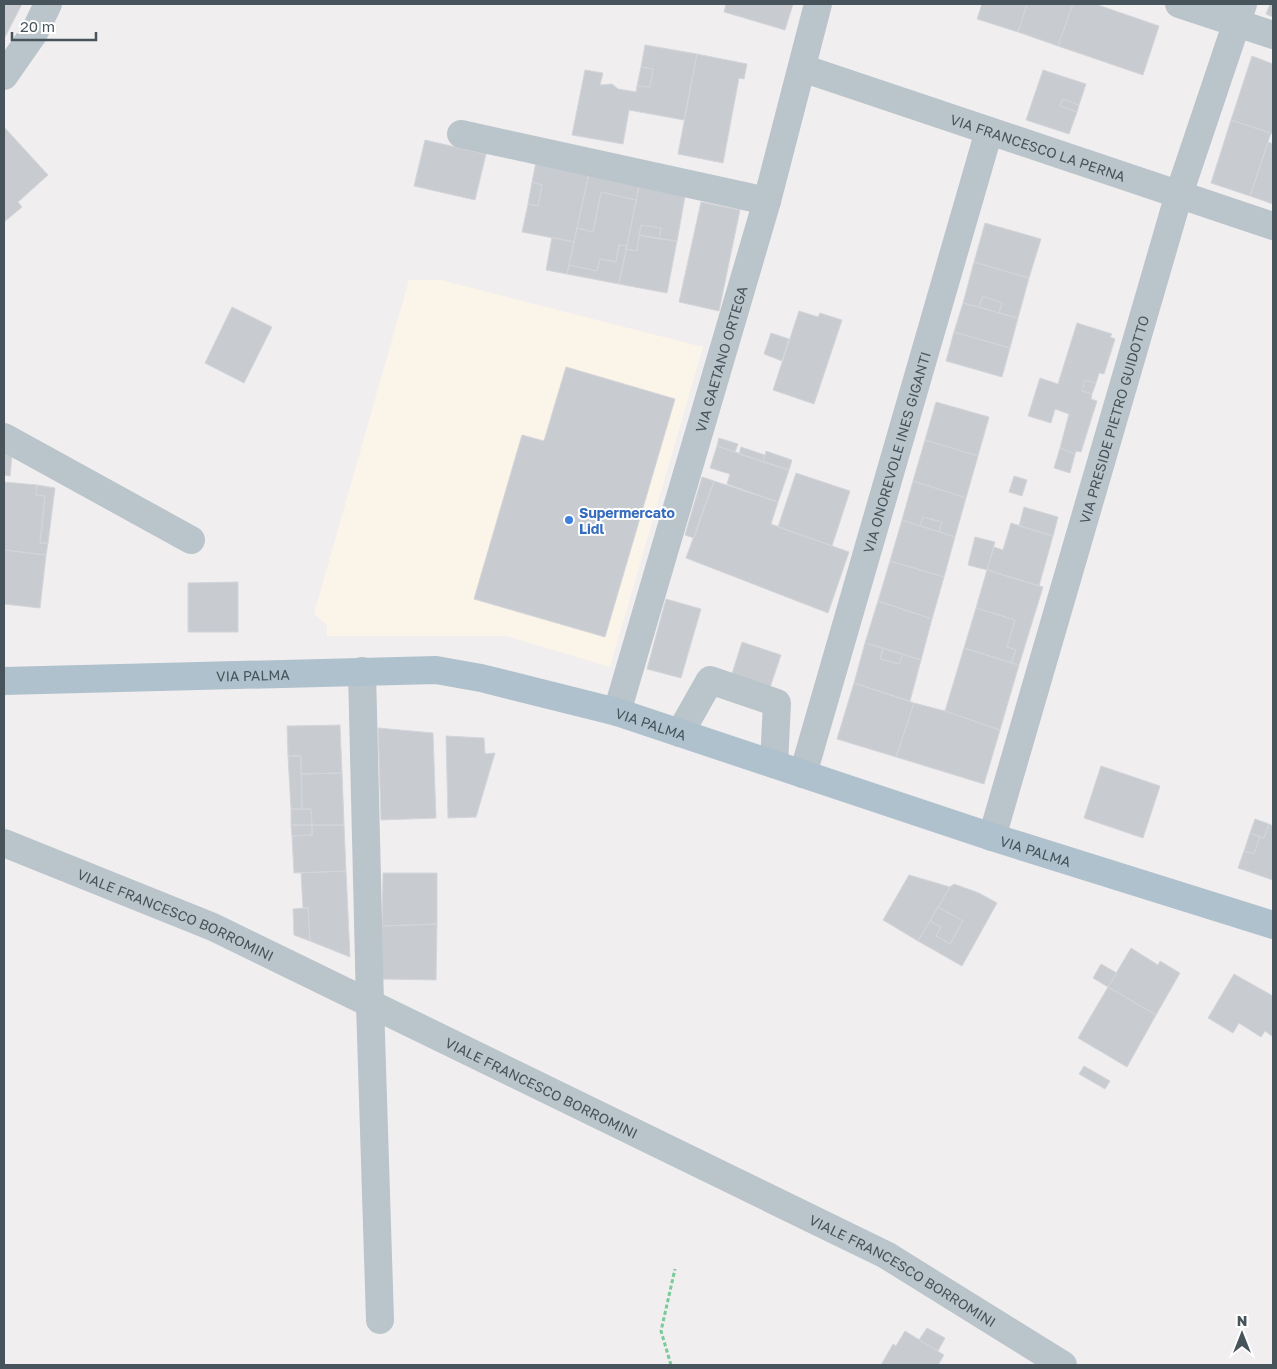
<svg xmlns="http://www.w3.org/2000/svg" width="1277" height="1369" viewBox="0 0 1277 1369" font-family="'Golos Text',sans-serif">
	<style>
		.commercial { fill: #fbf4e8 }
		.building { fill: #c8ccd1; stroke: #d3d5da }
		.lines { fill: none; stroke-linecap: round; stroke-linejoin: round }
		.path { stroke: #78ca99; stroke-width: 3; stroke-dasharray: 4 2.5; stroke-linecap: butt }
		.minor { stroke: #bac4cb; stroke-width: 28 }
		.major { stroke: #afc1cc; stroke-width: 28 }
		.shop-dot { fill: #3f7fe0; stroke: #fff; stroke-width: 2 }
		.labels { text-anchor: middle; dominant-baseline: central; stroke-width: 4; stroke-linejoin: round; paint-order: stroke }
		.street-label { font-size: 14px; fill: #47545b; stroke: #fff }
		.shop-label { font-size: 14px; font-weight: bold; fill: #366cbe; stroke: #fff; text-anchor: start }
	</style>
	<rect width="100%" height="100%" fill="#f1eeef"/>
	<path class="commercial" d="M409,280h32l262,67 -93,320 -104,-31h-179v-11l-13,-11z"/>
	<path class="building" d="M4,4h18l-18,35z
		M726,4h67l-8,26 -61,-18z
		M982,4h45l-9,28 -41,-13z
		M1027,4h46l-15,42 -40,-14z
		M1073,4h22l64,22 -16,49 -85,-29z
		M1270,4h3v13l-7,-3z
		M645,45l52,9 -13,66 -55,-10 -6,34 -51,-9 13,-65 18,3 -3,12 12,-1 6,5 18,3 1,-6 13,1 3,-18 -12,-2z
		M697,54l50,10 -3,15 -5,-1 -16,85 -45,-9z
		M1252,56l21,8v70l-42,-14z
		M641,67l12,2 -3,18 -13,-1z
		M1043,70l43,14 -7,21 -16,-6 -3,7 17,6 -8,22 -43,-14z
		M1063,99l16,6 -2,7 -17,-6z
		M1231,120l40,13 -21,63 -39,-13z
		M4,127l44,48 -30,27 4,5 -18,15z
		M425,140l61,14 -11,46 -61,-14z
		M1268,142l5,2v60l-23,-8z
		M536,162l53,11 -15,69 -52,-10 6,-28 10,2 4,-21 -10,-3z
		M589,173l51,9 -4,18 -35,-8 -8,40 -16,-4z
		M532,182l10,3 -4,21 -10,-2z
		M640,182l46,9 -9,50 -18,-2 2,-11 -20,-3 -4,26 -11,-2z
		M601,192l35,8 -9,46 -8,-1 -3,17 -16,-3 -3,12 -28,-6 8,-37 16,4z
		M701,202l39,8 -21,101 -40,-9z
		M985,223l56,16 -12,39 -55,-16z
		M641,225l20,3 -2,11 -20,-4z
		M639,235l38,6 -10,52 -48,-9 7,-35 11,2z
		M552,237l22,5 -7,32 -21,-4z
		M619,245l8,1 -8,38 -52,-10 2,-9 28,6 3,-12 16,3z
		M974,262l55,16 -11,40 -19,-5 3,-10 -19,-7 -4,11 -16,-4z
		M983,296l19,7 -3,10 -20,-6z
		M963,303l55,15 -8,30 -56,-16z
		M232,307l40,20 -28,56 -39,-20z
		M799,311l19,6 2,-4 22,7 -28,84 -41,-14z
		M1077,323l35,11 -2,3 5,2 -11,35 -5,-1 -3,10 -11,-3 -3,11 10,3 -1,5 6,2 -16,51 -5,-1 -1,3 -15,-6 9,-34 -14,-5 -4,14 -23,-7 12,-38 18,6z
		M954,332l56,16 -8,29 -56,-16z
		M771,333l18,6 -7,22 -18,-7z
		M566,367l109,32 -70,238 -131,-38 48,-164 22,6z
		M1085,380l11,3 -4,11 -10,-3z
		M936,402l53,15 -11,39 -53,-16z
		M719,438l19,6 -3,8 -18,-6z
		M925,440l53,16 -12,42 -53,-17z
		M717,446l72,24 -11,32 -51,-18 3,-10 -20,-6z
		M741,447l24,8 -2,7 -24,-8z
		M1060,448l15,6 -5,19 -16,-5z
		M766,451l26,9 -3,10 -26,-8z
		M4,452l8,3 -2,21 -6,-1z
		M796,473l54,18 -18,55 -54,-19z
		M1014,476l13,4 -5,16 -13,-4z
		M702,477l12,4 -20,57 -9,-3z
		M714,481l64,21 -7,22 78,28 -21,61 -142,-55z
		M913,481l53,17 -11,39 -16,-5 3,-10 -19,-5 -3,9 -18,-6z
		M4,482l33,3 -1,10 9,1 -5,47h8l-2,12 -42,-5z
		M37,485l18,3 -7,55h-8l5,-47 -9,-1z
		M1024,507l34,10 -5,19 -34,-10z
		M923,517l19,5 -3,10 -19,-6z
		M902,520l53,17 -11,40 -54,-16z
		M1011,523l42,13 -14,50 -52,-16 7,-23 9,3z
		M975,537l20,5 -8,28 -19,-5z
		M4,550l42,5 -6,53 -36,-4z
		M890,561l54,16 -12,42 -54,-18z
		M987,570l56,17 -24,78 -8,-2 5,-13 -9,-3 8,-27 -39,-12z
		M238,582v50h-50v-49z
		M666,599l35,10 -20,69 -34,-9z
		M878,601l54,18 -11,41 -56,-17z
		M976,608l39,12 -8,27 9,3 -5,13 -47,-15z
		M742,642l39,13 -19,56 -38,-12z
		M865,643l18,5 -3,11 19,5 4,-10 18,6 -11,41 -56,-18z
		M883,648l20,6 -4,10 -19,-5z
		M964,648l55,17 -19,65 -55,-19z
		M854,683l60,20 -18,54 -59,-18z
		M914,703l31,8 55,19 -16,54 -88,-27z
		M340,725l2,48 -41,1v-18h-13l-1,-30z
		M378,728l55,5 3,85 -55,2z
		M446,736l38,2 1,16 10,-1 -19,64 -28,1z
		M288,756h13l1,53h-11z
		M1101,766l59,20 -17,52 -59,-20z
		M342,773l2,52h-32l-1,-16h-9l-1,-35z
		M291,809h20l1,16h-21z
		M1255,819l14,5 -5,14 -14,-5z
		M1269,824l4,2v54l-35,-12 6,-17 10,3 6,-17 4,1z
		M291,825h21v10l-20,1z
		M312,825h32l2,46 -52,2 -2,-37 20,-1z
		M1250,833l10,4 -6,17 -10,-3z
		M346,871l4,86 -40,-16 -2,-33h-5l-2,-35z
		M383,873h54v51l-55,2z
		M909,875l41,12 -32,54 -35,-21z
		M954,884l25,9 18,10 -35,63 -44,-25 12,-20 11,6 -5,9 14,8 13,-23 -25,-14 12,-20z
		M938,907l25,14 -13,23 -14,-8 5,-9 -11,-6z
		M303,908h5l2,33 -16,-6 -1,-26z
		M437,924l-1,56 -54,-1v-53z
		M1131,948l27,17 2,-4 20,12 -24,42 -48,-28z
		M1101,964l16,9 -9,14 -15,-9z
		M1234,974l39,22v41l-8,-6 -4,6 -22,-14 -6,10 -25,-15z
		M1108,987l48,28 -29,52 -49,-29z
		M1084,1066l26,15 -5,8 -26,-15z
		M927,1328l18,10 -7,13 -19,-11z
		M905,1331l39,24 -6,10h-57l12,-21 3,2z"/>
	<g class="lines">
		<path class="path" d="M671,1365l-10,-34 14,-62"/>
		<g class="minor">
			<path d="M1179,4l94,31"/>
			<path id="s1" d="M802,68l471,158"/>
			<path d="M4,76l30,-43 14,-29"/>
			<path d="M461,134l306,67"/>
			<path d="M4,437l187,103"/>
			<path d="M362,671l8,333 10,316"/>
			<path id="s2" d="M617,712l150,-511 51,-197"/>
			<path d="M680,733l30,-53 67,23 -3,61"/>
			<path id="s3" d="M803,774l186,-643"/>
			<path id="s4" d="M992,837l187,-643 64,-190"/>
			<path id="s5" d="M4,843l209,84 673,328 177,110"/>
		</g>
		<path class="major" id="s6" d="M4,681l432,-11 45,8 136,34 375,125 281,88"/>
	</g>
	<circle class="shop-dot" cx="569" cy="520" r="5"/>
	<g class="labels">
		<g class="street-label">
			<text stroke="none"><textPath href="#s1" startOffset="249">VIA FRANCESCO LA PERNA</textPath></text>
			<text stroke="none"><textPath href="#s2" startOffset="368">VIA GAETANO ORTEGA</textPath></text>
			<text stroke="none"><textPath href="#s4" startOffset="435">VIA PRESIDE PIETRO GUIDOTTO</textPath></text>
			<text stroke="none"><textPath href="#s3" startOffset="335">VIA ONOREVOLE INES GIGANTI</textPath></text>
			<text stroke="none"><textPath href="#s6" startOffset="249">VIA PALMA</textPath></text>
			<text stroke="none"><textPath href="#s6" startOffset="654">VIA PALMA</textPath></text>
			<text stroke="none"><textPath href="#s6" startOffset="1059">VIA PALMA</textPath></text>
			<text stroke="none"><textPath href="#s5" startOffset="186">VIALE FRANCESCO BORROMINI</textPath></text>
			<text stroke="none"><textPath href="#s5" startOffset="591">VIALE FRANCESCO BORROMINI</textPath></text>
			<text stroke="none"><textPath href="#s5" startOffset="996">VIALE FRANCESCO BORROMINI</textPath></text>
		</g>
		<g class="shop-label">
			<text x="579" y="512">Supermercato<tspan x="579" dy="16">Lidl</tspan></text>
		</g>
	</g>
	<rect width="1277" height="1369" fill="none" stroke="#47545b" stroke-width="10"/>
	<g transform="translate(1242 1334)" stroke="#ffffff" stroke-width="4" paint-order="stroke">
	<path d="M0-4L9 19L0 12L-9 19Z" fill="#47545b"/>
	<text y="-8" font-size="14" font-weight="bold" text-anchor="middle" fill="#47545b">N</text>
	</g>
	<path d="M12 32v8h84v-8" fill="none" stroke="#47545b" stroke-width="2.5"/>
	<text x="20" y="32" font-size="15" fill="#47545b" stroke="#ffffff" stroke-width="4" paint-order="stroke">20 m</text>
</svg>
